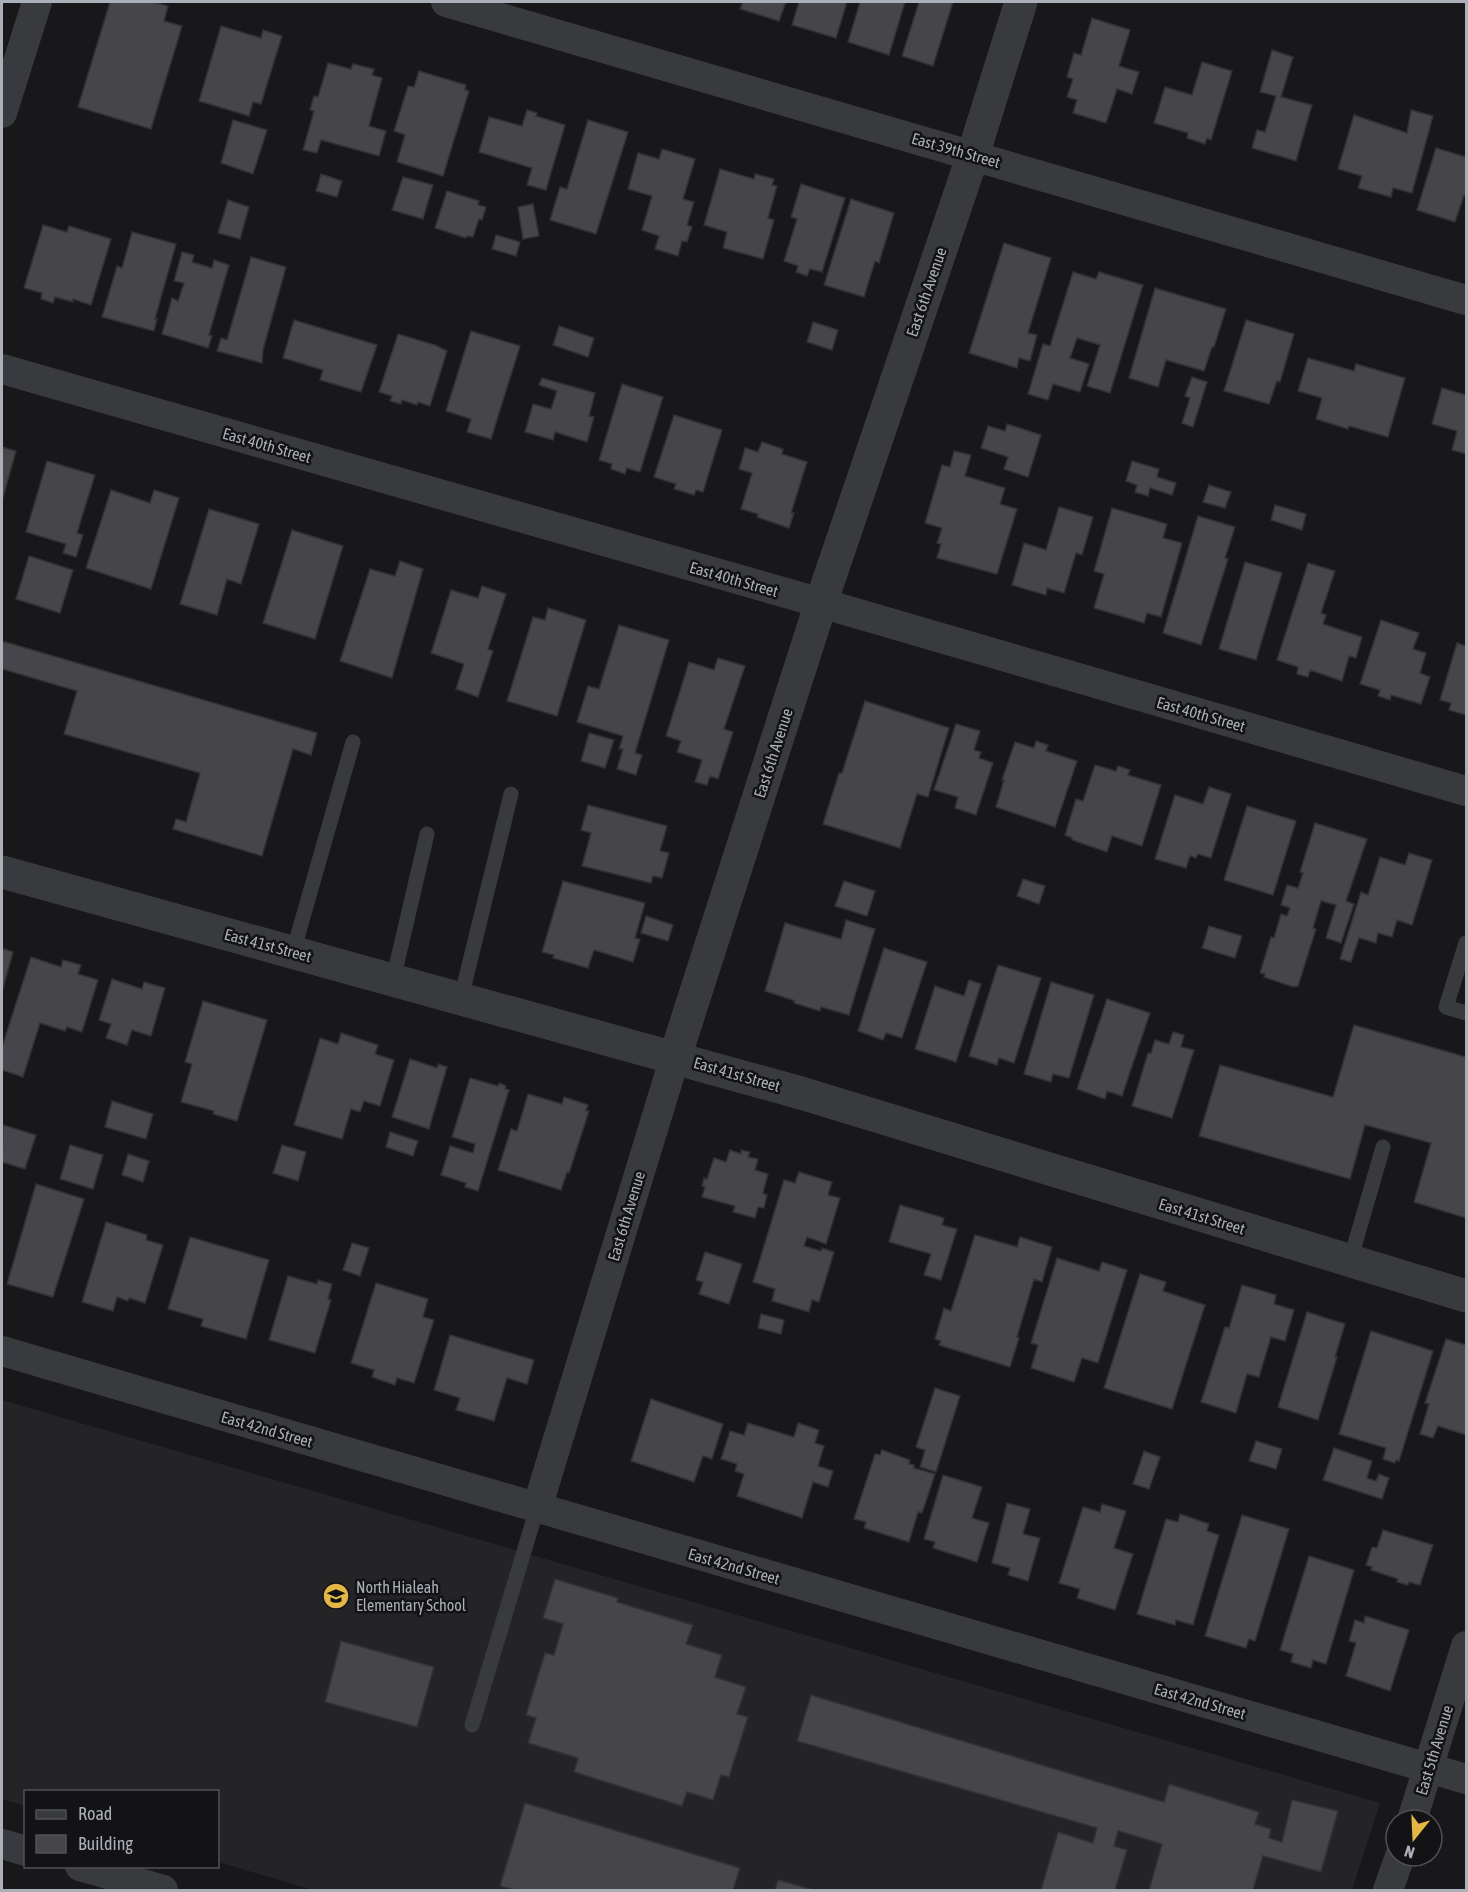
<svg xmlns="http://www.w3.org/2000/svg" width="1468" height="1892" viewBox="0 0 1468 1892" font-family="'Asap Condensed',sans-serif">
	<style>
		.built { fill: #242427 }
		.building { fill: #45454a; stroke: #323236; stroke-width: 1.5 }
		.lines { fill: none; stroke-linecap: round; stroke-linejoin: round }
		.service { stroke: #393a3e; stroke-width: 15 }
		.minor { stroke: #393a3e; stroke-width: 30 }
		.tertiary { stroke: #393a3e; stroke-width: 33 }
		.labels { text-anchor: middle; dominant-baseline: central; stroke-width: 5; stroke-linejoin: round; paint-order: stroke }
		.street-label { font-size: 16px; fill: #abafb8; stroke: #131315 }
		.poi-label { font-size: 16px; fill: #abafb8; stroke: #131315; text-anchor: start }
	</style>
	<rect width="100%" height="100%" fill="#18181a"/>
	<path class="built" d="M2,1400l1378,403 -28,87h-1039l-95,-28v-70h-192l-1,14 -23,-7z"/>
	<path class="building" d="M110,2h43l15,4 -4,15 18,5 -31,103 -73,-22z
		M743,2h43l-7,19 -39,-12z
		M799,2h48l-11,36 -44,-13z
		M860,2h45l-16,53 -41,-13z
		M919,2h34l-20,64 -31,-10z
		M1092,18l38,12 -11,36 20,6 -7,22 -15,-5 -11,34 -33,-10 4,-13 -10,-3 6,-18 -6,-2 7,-24 7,2z
		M221,26l40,12 2,-8 19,6 -21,68 -8,-2 -4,14 -50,-15z
		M1272,50l21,7 -12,40 31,8 -16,56 -44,-13 5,-18 8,2 11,-36 -16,-4z
		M1202,62l30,9 -21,69 -4,-2 -2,6 -18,-6 1,-5 -34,-10 11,-36 27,8z
		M328,63l23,6 2,-5 21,5 -2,6 10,3 -13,48 17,5 -7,25 -58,-16 -4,13 -14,-3 11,-39 -4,-1 4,-14 4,1z
		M419,71l47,14 -1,5 4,1 -26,85 -46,-14 8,-27 -11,-4 14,-45 6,1z
		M527,110l10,3 -1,3 29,9 -19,65 -19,-5 5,-17 -53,-16 10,-35 33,9z
		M1411,110l22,6 -21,77 -19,-5 -2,9 -33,-9 4,-12 -24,-7 16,-54 53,18z
		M233,120l34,10 -14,44 -32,-11z
		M588,120l40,12 -32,102 -46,-14 10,-33 7,2z
		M1436,148l30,9v39l-2,-1 -9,27 -38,-12z
		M662,149l33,10 -12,40 11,3 -7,23 5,2 -5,15 -5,-1 -4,15 -23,-7 4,-13 -17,-6 10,-34 -24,-7 10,-36 21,6z
		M720,169l34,10 1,-5 19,5 -2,6 5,1 -9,32 6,2 -11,39 -40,-11 4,-16 -23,-7z
		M321,174l21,7 -5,16 -21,-6z
		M403,177l30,8 -10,34 -31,-9z
		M801,184l44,14 -23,74 -12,-3 -3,7 -11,-4 2,-6 -14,-5 13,-42 -6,-2z
		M447,191l32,10 -1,4 8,2 -4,13 -3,-1 -6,18 -6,-1 -1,2 -31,-10z
		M851,199l43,14 -15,50 -4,-2 -11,36 -40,-12z
		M228,200l21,7 -9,32 -22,-6z
		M533,204l6,32 -16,3 -5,-32z
		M43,225l24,7 2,-6 42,13 -20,66 -18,-6v3l-18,-5 -2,6 -12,-4 1,-6 -18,-5z
		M132,232l44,12 -21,75h2l-3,12 -52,-14 15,-51 5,2z
		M496,235l24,7 -4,14 -24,-7z
		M1004,243l47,15 -23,75 9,2 -7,26 -11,-3 -2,10 -48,-15z
		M182,252l12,3 -2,7 20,6 2,-8 15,5 -20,70 3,1 -4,12 -46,-14 10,-36 6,3 6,-18 -10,-2z
		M251,257l35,10 -23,83 -1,13 -45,-12 4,-13 6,2z
		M1073,272l23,7 3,-7 44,13 -33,108 -23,-7 13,-41 -23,-7 -7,20 19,6 -9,28 -27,-8 -5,16 -20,-6 15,-50 7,2z
		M1155,288l71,21 -12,38h-2l-8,24 -38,-11 -8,27 -29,-9z
		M294,320l83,25 -16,47 -41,-12 3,-10 -40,-12z
		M1246,320l48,14 -14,48 -3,-1 -8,23 -45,-13z
		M813,322l25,8 -6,20 -25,-8z
		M559,326l35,12 -6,19 -35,-12z
		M471,331l49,15 -29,93 -24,-7 4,-13 -25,-8z
		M398,334l37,11 12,6 -17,55 -12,-4 -1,3 -15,-5 -1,4 -11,-3 2,-5 -13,-4z
		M1308,358l46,13 2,-7 49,14 -17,59 -39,-11 -1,3 -32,-10 6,-21 -24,-7z
		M1192,377l15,5 -14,45 -11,-4 8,-25 -5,-2z
		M542,378l53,15 -6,23 5,1 -7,25 -32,-10 -2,8 -28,-8 8,-28 18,5 6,-18 -18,-6z
		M622,384l41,13 -23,75 -13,-4 -2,6 -14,-5 1,-5 -13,-4z
		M1442,388l24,7v59l-14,-4 5,-19 -25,-7z
		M674,415l48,15 -19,62 -7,-2 -2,5 -20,-6 2,-5 -22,-7z
		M1007,424l34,11 -13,42 -24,-8 4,-12 -27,-9 7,-22 17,5z
		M762,442l21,7 -1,5 25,8 -16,51h3l-5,15 -32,-11 1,-3 -17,-5 11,-36 -13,-4 3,-10 3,-11 13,4z
		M2,447l14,4 -14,50z
		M954,451l17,4 -6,21 40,12 -5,16 17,5 -20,65 -60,-16 4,-14 -4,-1 5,-15 -17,-5 17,-58 8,2z
		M47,461l48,14 -18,58 6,2 -7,22 -13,-4 3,-9 -40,-12z
		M1132,461l27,8 -2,8 19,6 -4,12 -22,-7 -2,8 -13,-4 2,-7 -11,-4z
		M1209,485l22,7 -6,16 -22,-6z
		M111,490l39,13 4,-13 25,8 -28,91 -65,-21z
		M1275,505l31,9 -4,16 -31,-10z
		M1059,507l34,10 -11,38 -6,-2 -12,40 -17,-5 -1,7 -34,-10 12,-42 22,7z
		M1112,508l55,16 -4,14 19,5 -21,74 -14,-4 -3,10 -50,-15 10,-34 -10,-3z
		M209,509l50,15 -18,60 -14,-5 -10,36 -37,-11z
		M1198,516l37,11 -10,31 3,1 -27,86 -38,-12z
		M292,530l51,16 -28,93 -52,-16z
		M29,556l44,14 -13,43 -44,-14z
		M400,561l23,8 -31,109 -52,-17 30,-92 25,7z
		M1245,562l37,11 -26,87 -37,-11z
		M1308,563l27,8 -14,42 5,2 -3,9 39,13 -6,21 -7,-2 -7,25 -32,-11 -2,7 -11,-3 1,-7 -21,-7z
		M482,586l24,8 -18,55 5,2 -15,46 -22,-8 8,-25 -33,-11 20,-63 27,8z
		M548,608l38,12 -29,96 -50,-15 26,-84 12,3z
		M1381,620l38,13 -6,16 13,4 -6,20 10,4 -9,27 -30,-9 -1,5 -12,-4 2,-6 -20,-6z
		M619,625l50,15 -34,113 7,2 -6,20 -19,-6 6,-20h-4l4,-13 -46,-14 11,-36 11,3z
		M2,641l315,92 -6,22 -18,-6 -31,107 -89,-27 3,-10 10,3 14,-49 -136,-39 13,-43 -75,-22z
		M1457,643l9,3v69l-17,-5 2,-7 -11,-3z
		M718,658l27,8 -21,63 9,3 -15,47 -8,-3 -3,9 -12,-3 7,-22 -25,-8 4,-11 -15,-5 23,-74 25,8z
		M865,701l84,27 -21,69 -11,-3 -17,54 -77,-24 16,-51h3z
		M956,724l24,7 -6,19 7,2 -2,6 14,5 -17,52 -21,-7 3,-11 -24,-7z
		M589,733l25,7 -9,28 -24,-7z
		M1036,741l12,4 -2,6 31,10 -22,66 -59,-20 8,-27h-2l13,-38 19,6z
		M1095,765l21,6 2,-5 12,4 -2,5 33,10 -19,61 -30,-10 -5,16 -35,-12v-2l-7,-3 11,-36 7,2z
		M1209,787l22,7 -20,64 -13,-4 -2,4 -6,-2 -4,12 -31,-9 20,-64 28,9z
		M588,805l79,21 -7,25 9,2 -7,25 -9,-2 -2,7 -69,-17 9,-33 -10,-3z
		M1247,806l49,15 -23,74 -49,-15z
		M1315,823l52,16 -21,62 8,3 -13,39 -15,-5 10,-33 -15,-4 -8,27 3,1 -18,57 -5,1 -29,-10 1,-3 -5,-1 11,-36 3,1 7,-24 6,2 3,-8 -9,-3 6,-20 11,3 5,-15 -3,-1z
		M1409,853l23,7 -20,65 -15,-5 -5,17 -14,-4 -2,10 -17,-5 -8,24 -11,-3 21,-67 7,3 12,-38 25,8z
		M1023,879l22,7 -6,18 -22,-8z
		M563,881l82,22 -10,35 5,1 -7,23 -39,-12 -6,18 -35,-10 1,-3 -12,-3z
		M844,881l31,10 -8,25 -32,-10z
		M646,916l27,9 -5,16 -27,-8z
		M846,920l29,9 -26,86 -28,-8 -1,4 -26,-8 1,-2 -30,-10 20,-68 56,16z
		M1209,926l33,10 -7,22 -33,-10z
		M2,948l11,4 -11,40z
		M884,948l43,14 -25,76 -16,-5 -3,7 -25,-9z
		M31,957l30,10 2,-7 18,5 -3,9 20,6 -16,52 -15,-5 -2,4 -25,-8 -17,54 -21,-7v-23z
		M998,965l43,13 -27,85 -15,-5 -2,7 -28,-9z
		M112,979l30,10 2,-7 21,6 -14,48 -19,-6 -5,15 -21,-7 5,-14 -12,-4z
		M969,980l12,4 -25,78 -41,-13 20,-63 29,10z
		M1051,982l43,13 -25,83 -16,-4 -2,8 -27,-8z
		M1107,999l43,14 -28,83 -15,-5 -2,8 -28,-10z
		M203,1001l64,19 -30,101 -24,-7 1,-3 -33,-9 11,-38 -7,-2z
		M1354,1025l112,32v161l-52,-16 17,-59 -66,-18 -15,54 -151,-43 21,-71 113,32z
		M1173,1032l11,3 -3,12 13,3 -22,68 -40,-12 16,-53h3l4,-13 14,4z
		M341,1033l37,12 -3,9 19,6 -14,46 -16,-5 -4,11 -9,-3 -9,30 -48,-14 26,-87 18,6z
		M410,1059l27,9 1,-4 9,3 -18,62 -37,-12z
		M470,1078l28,8 1,-3 7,3 -1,3 4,1 -31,101 -13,-4 1,-4 -25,-8 9,-29 23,7 2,-9 -23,-7z
		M528,1094l34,10 2,-7 24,8 -2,6h3l-20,62 -2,-1 -6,18 -63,-20 13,-41 6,2z
		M112,1101l41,13 -7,25 -41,-12z
		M3,1125l33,10 -11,34 -23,-7z
		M390,1132l28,9 -5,15 -27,-9z
		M70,1145l33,10 -10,34 -33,-10z
		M282,1145l24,7 -8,29 -25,-8z
		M730,1150l11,4v-4l9,2 -2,5 10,2 -3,11 13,4 -5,19 4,2 -3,13 -6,-1 -3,11 -22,-6 2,-6 -33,-9 3,-10 -3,-1 2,-8 3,1 7,-21 12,4z
		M128,1154l21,7 -6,21 -21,-7z
		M799,1172l33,10 -4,13 12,3 -14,46 -19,-7 -3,9 17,5 1,-3 12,4 -15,50 -7,-2 -3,12 -37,-11 3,-12 -22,-7 31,-102 11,3z
		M36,1184l48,15 -31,98 -46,-13z
		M900,1205l44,13 -2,7 15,4 -16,51 -17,-5 7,-21 -42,-12z
		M106,1222l41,13 -1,5 17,5 -18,58 -16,-5 -1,3 -11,-4 -4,14 -31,-9z
		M975,1235l42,12 3,-10 32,10 -10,35 -8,-3 -17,58 2,1 -9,29 -71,-22 2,-4 -6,-2 9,-31 7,3z
		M190,1237l79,23 -23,79 -45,-13 2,-7 -35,-10z
		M352,1243l17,5 -9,28 -17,-6z
		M705,1252l37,12 -13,40 -30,-10 4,-12 -7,-2z
		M1057,1258l42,13 3,-9 25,8 -29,93 -16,-5 -8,24 -43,-14 7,-23 -7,-2z
		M1140,1274l26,8 -3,9 42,14 -33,104 -68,-21z
		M288,1276l29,8 1,-4 14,4 -4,15 3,1 -16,53 -46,-13z
		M376,1283l52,16 -5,18 11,3 -20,63 -17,-5 -2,7 -23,-8 2,-7 -23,-7z
		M1242,1285l34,10 -2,9 20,6 -9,31 -14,-4 -12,40 -12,-3 -11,39 -35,-11 24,-75 4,1z
		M1307,1312l38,12 -10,33h2l-19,63 -40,-13z
		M761,1314l23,6 -3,14 -23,-6z
		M1371,1331l62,20 -34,110 -3,-1 -1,3 -12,-4 3,-11 -47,-14z
		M450,1335l84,25 -7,24 -20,-6 -13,43 -38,-11 4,-12 -26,-8z
		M1446,1339l20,6v90l-28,-9 -5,12 -13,-4 9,-30 -4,-1z
		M935,1388l25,8 -24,76 -16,-5 5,-17 -9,-3z
		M651,1399l72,25 -11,35 -9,-3 -9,26 -63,-21z
		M748,1423l46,14 4,-14 21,7 -4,13 9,3 -6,20 15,5 -5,16 -15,-5 -11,36 -65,-22 7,-22 -9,-3 2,-7 -16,-5 9,-28 14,4z
		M1256,1441l26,8 -6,20 -27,-8z
		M1334,1448l38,13 -5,17 9,3 3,-7 10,4 -7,21 -59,-19z
		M882,1450l28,10 -1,4 5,1v3l21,6 -13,39 -4,-1 -9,30 -45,-14 2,-6 -12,-3 21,-65 5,1z
		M1144,1451l16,6 -11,32 -16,-5z
		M943,1475l39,12 -10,31 17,5 -12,39 -44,-14 2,-6 -11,-3z
		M1007,1503l23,6 -7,25 17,4 -12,43 -20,-6 2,-7 -18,-5z
		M1102,1504l24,7 -12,37 19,6 -18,56 -38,-12 3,-9 -21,-6 24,-76 17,5z
		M1180,1514l29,10 -2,7 12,4 -26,90 -17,-5 -1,5 -38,-11 29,-95 12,3z
		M1242,1515l47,14 -34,112 -6,-2 -3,9 -41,-12z
		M1383,1530l50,15 -13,40 -11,-3 -1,3 -11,-3 1,-3 -27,-9 1,-3 -6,-2 6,-18 5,1z
		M1309,1556l45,14 -28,94 -13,-4 -2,8 -20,-6 2,-8 -13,-4z
		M555,1579l63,19 -1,4 76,23 -7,19 36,11 -7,22 31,10 -9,27 11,3 -19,60 -8,-2 -8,25 -26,-8 -5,14 -108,-34 4,-14 -50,-15 8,-25 -10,-3 19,-62 9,2 9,-31 -20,-6z
		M1365,1616l44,14 -19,61 -44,-15 10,-33 -7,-2 6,-21 9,3z
		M341,1641l93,26 -17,60 -92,-25z
		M811,1695l353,107 5,-18 90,28 -4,12 16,5 -2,9 13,4 10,-42 46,11 -17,61 -58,-16 -10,34h-104l13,-46 -44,-13 -4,15 13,4 -12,40h-74l17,-58 35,11 4,-15 -300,-87z
		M525,1803l215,65 -7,22h-218l-15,-4z
		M778,1880l36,10h-39z"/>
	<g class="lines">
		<path class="service" d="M1466,943l-20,64 20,6
			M293,952l60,-210
			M393,980l34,-146
			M461,998l50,-204
			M1350,1261l33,-114
			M472,1725l65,-217"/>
		<path class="minor" d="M446,2l1020,298
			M2,113l35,-111
			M2,369l819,234 645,188
			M2,1351l1464,428
			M537,1508l138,-451
			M1412,1820l54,-174
			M2,1844l24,7
			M80,1866l83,24
			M1388,1890l12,-34"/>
		<path class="tertiary" d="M2,872l799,221 665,203
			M675,1057l146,-454 152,-448 48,-153"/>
	</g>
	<defs>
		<symbol id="school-disc" viewBox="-11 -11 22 22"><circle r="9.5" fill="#e4b646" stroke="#131315"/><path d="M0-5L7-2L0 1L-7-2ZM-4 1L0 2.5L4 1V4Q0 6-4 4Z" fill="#111"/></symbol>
	</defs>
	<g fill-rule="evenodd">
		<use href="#school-disc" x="321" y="1581" width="30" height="30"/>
	</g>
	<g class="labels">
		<g class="street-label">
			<text transform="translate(956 150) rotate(16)">East 39th Street</text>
			<text transform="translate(926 292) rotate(-71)">East 6th Avenue</text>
			<text transform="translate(267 445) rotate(16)">East 40th Street</text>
			<text transform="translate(734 579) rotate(16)">East 40th Street</text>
			<text transform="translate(1201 714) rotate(16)">East 40th Street</text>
			<text transform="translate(773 753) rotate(-72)">East 6th Avenue</text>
			<text transform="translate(268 945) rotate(15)">East 41st Street</text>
			<text transform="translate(737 1074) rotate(16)">East 41st Street</text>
			<text transform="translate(626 1216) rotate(-73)">East 6th Avenue</text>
			<text transform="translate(1202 1216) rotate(17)">East 41st Street</text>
			<text transform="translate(267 1429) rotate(16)">East 42nd Street</text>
			<text transform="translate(734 1566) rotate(16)">East 42nd Street</text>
			<text transform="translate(1200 1701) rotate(16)">East 42nd Street</text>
			<text transform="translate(1434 1750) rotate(-73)">East 5th Avenue</text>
		</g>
		<g class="poi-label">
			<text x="356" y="1587">North Hialeah<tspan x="356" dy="18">Elementary School</tspan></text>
		</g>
	</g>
	<rect width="1468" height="1892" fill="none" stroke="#abafb8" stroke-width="6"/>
	<rect x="24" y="1790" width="195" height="78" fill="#131315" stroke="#505156" stroke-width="1.5"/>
	<rect x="36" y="1810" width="30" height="9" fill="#393a3e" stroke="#505156" stroke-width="1.5"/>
	<text x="78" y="1820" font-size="18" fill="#abafb8">Road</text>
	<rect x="36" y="1835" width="30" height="18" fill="#45454a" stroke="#505156" stroke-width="1.5"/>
	<text x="78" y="1850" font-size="18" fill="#abafb8">Building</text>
	<g transform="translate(1414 1838) rotate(198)"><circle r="28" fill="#131315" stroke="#505156" stroke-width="1.5"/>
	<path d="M0-4.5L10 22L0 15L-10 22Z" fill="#e4b646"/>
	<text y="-9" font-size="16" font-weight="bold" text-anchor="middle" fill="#abafb8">N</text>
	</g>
</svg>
